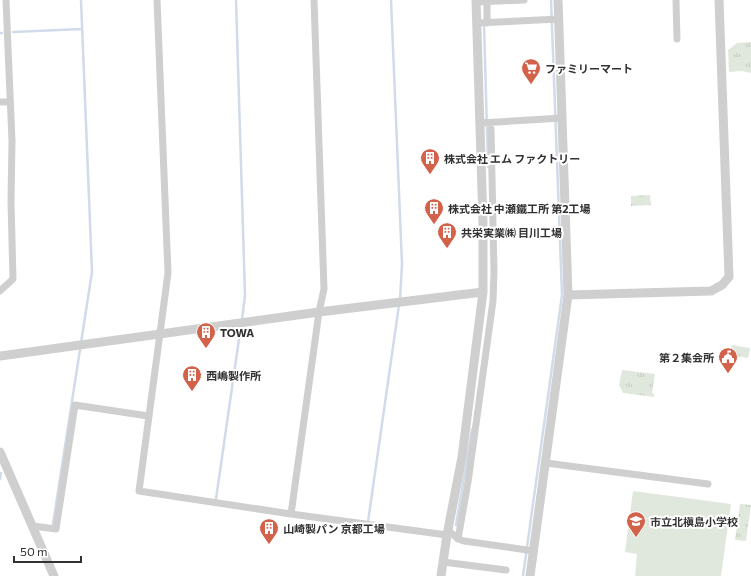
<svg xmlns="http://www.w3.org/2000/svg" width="751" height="576" viewBox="0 0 751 576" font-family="Commissioner,'Noto Sans JP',sans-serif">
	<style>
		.green { fill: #e0e8dd }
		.park { fill: url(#park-tufts) }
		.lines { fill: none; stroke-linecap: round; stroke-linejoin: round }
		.stream { stroke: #d2dbea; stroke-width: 2.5 }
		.minor { stroke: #cfcfcf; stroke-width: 7 }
		.tertiary { stroke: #cfcfcf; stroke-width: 9 }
		.labels { text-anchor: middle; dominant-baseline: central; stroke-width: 4; stroke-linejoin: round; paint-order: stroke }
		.poi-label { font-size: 11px; font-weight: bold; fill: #323232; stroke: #fff; text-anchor: start }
	</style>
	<defs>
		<pattern id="park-tufts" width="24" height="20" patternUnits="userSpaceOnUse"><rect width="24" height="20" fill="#e0e8dd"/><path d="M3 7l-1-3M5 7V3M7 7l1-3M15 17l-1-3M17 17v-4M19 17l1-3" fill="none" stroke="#c1c7be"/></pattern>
	</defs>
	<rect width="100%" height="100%" fill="#fff"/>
	<path class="green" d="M633,491l98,13 -10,72h-86l2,-22 -12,-2z"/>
	<path class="park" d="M751,42v31l-9,-2 -13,1 -1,-22 9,-7z
		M650,195l1,10 -20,1v-10z
		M732,345l18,3 -2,10 -18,-3z
		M622,370l33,4 -3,19 2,1v3l-31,-4 -4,-8z
		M740,504l11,1 -5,36 -11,-1z"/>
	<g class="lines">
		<path class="stream" d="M236,0l9,295 -3,25
			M391,0l11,264 -2,36
			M484,24l4,143
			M13,32l69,-3
			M0,33h2
			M0,479l1,-6
			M216,499l25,-174
			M368,522l31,-217
			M53,524l39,-252 -11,-272
			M456,525l16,-96
			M523,576l39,-281 -11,-295"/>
		<path class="minor" d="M157,0l11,273 -29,218 152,23 156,21
			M487,0v23
			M676,0l1,39
			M476,2l48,-2
			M477,23l82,-4
			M0,102h10
			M480,123l82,-5
			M0,291l13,-12 -2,-77 1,-61 -6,-141
			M546,463l162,21
			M291,514l28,-202 5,-23 -10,-289
			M33,526l23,3 19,-124 73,11
			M448,530l10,9 6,2 70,10
			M458,539l10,-57 25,-181 1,-29 -3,-143
			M443,562l63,8"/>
		<path class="tertiary" d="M568,295l143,-4 11,-6 7,-8 -10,-277
			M0,356l319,-44 164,-20
			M0,452l54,124
			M441,576l6,-41 15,-78 21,-165v-69l-7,-223
			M530,576l38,-281 -10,-295"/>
	</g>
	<defs>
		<symbol id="supermarket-pin" viewBox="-11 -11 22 30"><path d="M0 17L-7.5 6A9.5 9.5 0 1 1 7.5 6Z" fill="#d3624b" stroke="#fff"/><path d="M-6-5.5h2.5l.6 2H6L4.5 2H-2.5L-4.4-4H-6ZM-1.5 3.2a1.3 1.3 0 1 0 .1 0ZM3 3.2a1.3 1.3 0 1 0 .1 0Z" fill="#fff"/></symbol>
		<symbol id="building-pin" viewBox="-11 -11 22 30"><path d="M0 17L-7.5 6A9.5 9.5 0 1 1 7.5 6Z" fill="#d3624b" stroke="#fff"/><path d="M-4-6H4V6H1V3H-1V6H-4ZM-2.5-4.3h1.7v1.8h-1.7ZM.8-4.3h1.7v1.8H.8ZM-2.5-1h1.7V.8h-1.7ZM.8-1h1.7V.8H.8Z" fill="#fff"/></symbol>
		<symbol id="civic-pin" viewBox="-11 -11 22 30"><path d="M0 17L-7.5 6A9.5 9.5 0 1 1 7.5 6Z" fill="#d3624b" stroke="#fff"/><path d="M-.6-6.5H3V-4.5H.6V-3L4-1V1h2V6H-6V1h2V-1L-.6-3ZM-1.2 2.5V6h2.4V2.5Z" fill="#fff"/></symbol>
		<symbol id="school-pin" viewBox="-11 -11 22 30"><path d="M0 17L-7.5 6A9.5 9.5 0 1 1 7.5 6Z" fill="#d3624b" stroke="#fff"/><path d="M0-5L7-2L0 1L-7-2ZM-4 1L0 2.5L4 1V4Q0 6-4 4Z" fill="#fff"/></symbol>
	</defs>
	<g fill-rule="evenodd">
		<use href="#supermarket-pin" x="520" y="57" width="22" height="30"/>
		<use href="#building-pin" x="419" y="147" width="22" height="30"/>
		<use href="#building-pin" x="423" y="197" width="22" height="30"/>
		<use href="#building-pin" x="436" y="221" width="22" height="30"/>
		<use href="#building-pin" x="195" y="321" width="22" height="30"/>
		<use href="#civic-pin" x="717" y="346" width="22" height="30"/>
		<use href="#building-pin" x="181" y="364" width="22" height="30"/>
		<use href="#school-pin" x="625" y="510" width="22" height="30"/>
		<use href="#building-pin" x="258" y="517" width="22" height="30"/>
	</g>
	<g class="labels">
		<g class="poi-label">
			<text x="545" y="68">ファミリーマート</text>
			<text x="444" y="158">株式会社 エム ファクトリー</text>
			<text x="448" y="208">株式会社 中瀬鐵工所 第2工場</text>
			<text x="461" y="232">共栄実業㈱ 目川工場</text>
			<text x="220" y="332">TOWA</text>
			<text x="714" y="357" text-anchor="end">第２集会所</text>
			<text x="206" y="375">西嶋製作所</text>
			<text x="650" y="521">市立北槇島小学校</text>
			<text x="283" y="528">山崎製パン 京都工場</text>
		</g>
	</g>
	<path d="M14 556v6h67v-6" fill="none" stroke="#323232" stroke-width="2"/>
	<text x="20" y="556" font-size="12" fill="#323232" stroke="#ffffff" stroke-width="3" paint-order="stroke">50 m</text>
</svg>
